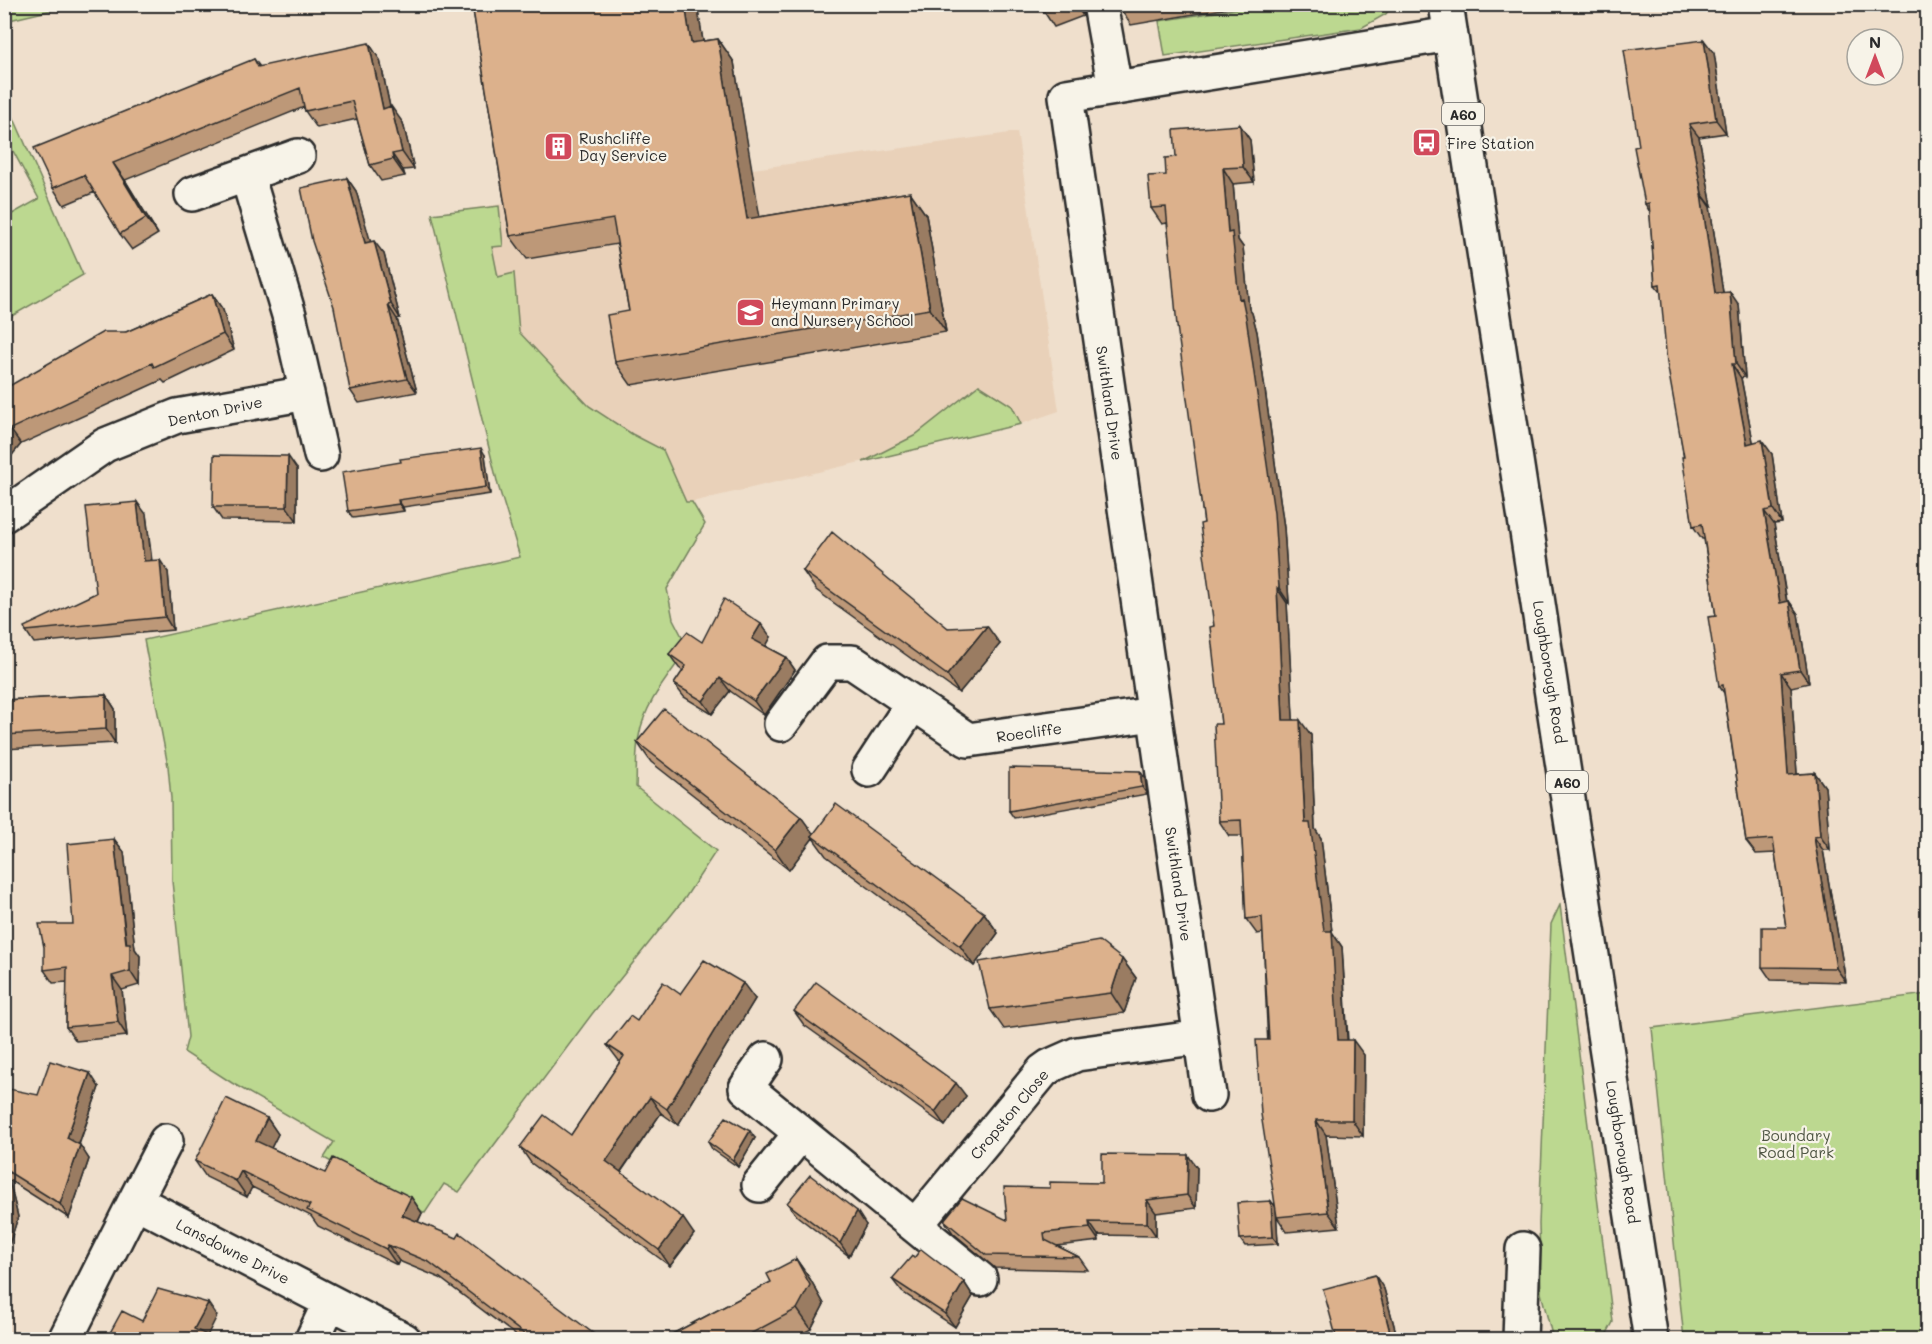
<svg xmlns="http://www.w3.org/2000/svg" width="1932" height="1344" viewBox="0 0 1932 1344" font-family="Mali,sans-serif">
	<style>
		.built { fill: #e9d1b9 }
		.green { fill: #bcd890; stroke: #74825e; stroke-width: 1.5 }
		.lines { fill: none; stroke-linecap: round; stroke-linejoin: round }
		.minor-casing { stroke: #2b2b2b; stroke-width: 38 }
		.major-casing { stroke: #2b2b2b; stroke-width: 38 }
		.minor { stroke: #f7f3e8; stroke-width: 33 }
		.major { stroke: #f7f3e8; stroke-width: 33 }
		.wall { fill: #bd9878; stroke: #2b2b2b; stroke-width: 1.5 }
		.shaded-wall { fill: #9a7c62; stroke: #2b2b2b; stroke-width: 1.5 }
		.building { fill: #dcb18c; stroke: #2b2b2b; stroke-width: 1.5 }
		.labels { text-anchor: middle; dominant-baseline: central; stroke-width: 4.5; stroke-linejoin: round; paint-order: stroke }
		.shield { fill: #f7f3e8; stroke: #686764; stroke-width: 1.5 }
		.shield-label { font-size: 14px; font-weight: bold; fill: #2b2b2b }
		.poi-label { font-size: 15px; fill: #2b2b2b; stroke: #f7f3e8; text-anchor: start }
		.street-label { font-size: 15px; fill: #2b2b2b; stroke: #f7f3e8 }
		.park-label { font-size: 15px; fill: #4f5644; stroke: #f7f3e8 }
	</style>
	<rect width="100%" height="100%" fill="#efdfcc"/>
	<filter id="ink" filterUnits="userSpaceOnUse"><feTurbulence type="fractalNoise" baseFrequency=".0167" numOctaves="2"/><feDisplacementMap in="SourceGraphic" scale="12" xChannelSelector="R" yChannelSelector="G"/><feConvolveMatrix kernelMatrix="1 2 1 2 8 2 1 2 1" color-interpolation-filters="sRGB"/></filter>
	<g filter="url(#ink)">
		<path class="built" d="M1017,132l42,279 -38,13 -329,78 -194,-17 -66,-271z"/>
		<path class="green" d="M5,4h69v1l-69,16z
			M1267,4h125v1l-6,9 -25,14 -196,28 -6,-35z
			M5,98l78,177 -78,45v-102l34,-19 -34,-63z
			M499,206l4,40 -11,1 6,30 16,-4 5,59 70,74 43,28 31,16 23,52h6l13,22 -38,65 6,30 15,29c-19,28 -43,54 -49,88 -4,16 -2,35 -3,51l80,64 -31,47 -93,116 -133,178 -15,-8 -19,29 -101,-55 10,-16 -102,-59 -48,-31 4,-15 -16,-156 -1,-83 -3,-32 -24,-126 376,-83 -22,-72 -66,-271z
			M979,385l33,21 9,18 -158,38 51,-26z
			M1560,905l53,417 -9,17h-47l-5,-4 -11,-42 -2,-69 12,-300z
			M1927,994v345h-243l-32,-311z"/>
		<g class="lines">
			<defs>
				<path id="minor" d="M1100,4l15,84
					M247,175l42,140 32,140
					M192,194l106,-38
					M4,515l101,-70 72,-29 130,-23
					M781,724l46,-62h25l116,78 186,-26
					M869,770l44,-67
					M766,1059l-20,29 234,191
					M1209,1095l-143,-999 384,-62
					M759,1185l42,-52
					M135,1201l31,-60
					M915,1226l128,-155 7,-5 27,-12 124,-17
					M65,1340l70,-139 269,139
					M312,1340l18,-38
					M1520,1340l3,-91"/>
				<path id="major" d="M1446,4l205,1336"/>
			</defs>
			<use href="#minor" class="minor-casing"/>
			<use href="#major" class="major-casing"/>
			<use href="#minor" class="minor"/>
			<use href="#major" class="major"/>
		</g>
		<path class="wall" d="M472,4h225l6,37 15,-2 16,23 25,155 151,-25 16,23 20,117 -315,53 -16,-23 14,-51 -12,-67 -90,15 -17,-23z
			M1039,4h44v12l-29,11z
			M1117,4h135l-121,21z
			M1714,53l12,80 -27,4 13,70h-2l13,85 16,13 6,72 -4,1 12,64 19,12 10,69 -8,1 13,77h2l9,13 11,69 -18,4 6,87 18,-1 10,14 5,63h-7l23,132 -75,-2 -9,-13 24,-40 -11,-74 -19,1 -10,-13 -22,-148 -5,-7 -3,-70 -12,-77h-2l-9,-13 -32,-234 -6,-7 -5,-73 -5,-8z
			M254,59l6,8 120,-7 10,47 13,16 11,46 -11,1 2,6 -24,5 -11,-16 -13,-46 -40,9 -12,-17 -1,-4 -179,73 33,54 -26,16 -12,-16 -25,-42 -31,13 -11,-17z
			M1240,125l10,15 4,42 -21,2 5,56 5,7 6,62 3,4 5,19 27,196 5,75h-2l6,117 18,15 4,94 6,9 11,94 10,15 6,93 16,15 -1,81 -37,-1 13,92 -52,5 -10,-15 -1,-8 2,35 -33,2 -5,-7 35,-32 -12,-274 -6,1 -11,-15 -4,-83h-13l-10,-15 2,-97 -7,-98 -10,-103 -37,-300 -5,1 -11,-16 15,-33 10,-18z
			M347,178l9,13 14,51 14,12 16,64 -3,1 20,73 -58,11 -9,-13z
			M212,294l11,16 11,40 -69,33 -3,-3 -141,64 -17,21v-76l122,-57z
			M485,455l5,39 -87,13 1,4 -51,7 -5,-7z
			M297,469v52l-75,-1 -9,-13z
			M146,514l6,47 16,11 5,58 -139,13 -8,-12 70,-38z
			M803,571l145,57 52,16 -41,49 -143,-103z
			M771,637l-5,9 20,11 9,13 -31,45 -34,-24 -18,23 -28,-17 -10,-13 9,-13 -4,-3 -10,-14 33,-12z
			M106,695l9,14v34l-111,6v-49z
			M637,742l164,75 12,18 171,78 14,20 -24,33 -148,-110 -13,-18 -24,32 -138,-108z
			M1145,778l2,16 -133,24 -5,-7z
			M114,839l10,13 11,97 5,7 -1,29 -17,5 5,46 -51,5 -10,-14 1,-45 -14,1 -9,-13 29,-46z
			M1122,959l14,19 -12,35 -120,16 -14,-20z
			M680,994l75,5 -77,126 -17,-12 -40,59 73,62 -24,32 -139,-103 -11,-16 51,-12 49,-73 -13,-17 30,-24z
			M794,1011l172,85 -21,30 -141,-101z
			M99,1087l-20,58 10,14 -20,59 -60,-38 9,37 -14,44v-161z
			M267,1118l11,16 -7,14 54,25 86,24 11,16 -4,9 184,118h-80l-82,-62 -41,-17 -2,4 -79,-39 -7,-10 -59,-29 -5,10 -41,-20 -11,-16z
			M755,1138l-17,29 -26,-18 -4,-7z
			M1197,1168l-1,40 -40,5v23l-58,-1 1,6 -42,5 22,11 9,13 -93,-2 -42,-35 -9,-13h63l43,-32 52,-5z
			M787,1203l79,22 -17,31 -52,-40z
			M796,1259l14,20 14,25 -13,25 -20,11h-130l110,-58z
			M892,1279l72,3 9,14 -18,31 -53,-35z
			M1384,1289l14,51h-61z"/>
		<path class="shaded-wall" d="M685,4h12l10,62 -16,-23z
			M1075,4h8v12z
			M718,39l16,23 30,180 -17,-23z
			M1704,40l10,13 12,80 -10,-13z
			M369,43l11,17 14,66 -11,-17z
			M391,106l12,17 11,46 -12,-17z
			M1689,124l10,13 13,70 -10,-13z
			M1240,125l10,15 4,42 -11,-15z
			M392,154l11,16 2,6 -12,-17z
			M113,163l12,17 33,54 -12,-16z
			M1223,168l10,16 5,56 5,7 6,62 3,4 5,19 27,196 5,75 -10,-15 -51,-355z
			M347,178l9,13 19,66 -10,-14z
			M910,192l16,23 20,117 -16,-23z
			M1701,194l9,13 15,99 -10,-13z
			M374,241l10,13 16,64 -9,-14z
			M1730,292l9,13 6,72 -9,-13z
			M212,294l11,16 11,40 -11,-16z
			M388,305l9,14 20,73 -10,-13z
			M1732,364l9,14 15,79 -9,-13z
			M10,429l11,15 -17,21v-30z
			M1762,440l10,14 10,69 -9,-14z
			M481,448l4,7 5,39 -4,-7z
			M288,456l9,13v52l-10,-14z
			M398,500l5,7 1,4 -5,-7z
			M137,502l9,12 7,60 -9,-13z
			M1764,511l10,13 15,92 -9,-13z
			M160,560l8,12 5,58 -8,-13z
			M1277,588l10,15 7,132 -11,-15z
			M1789,601l9,13 11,69 -9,-13z
			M761,624l10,13 -9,16 -10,-14z
			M987,626l13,18 -41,49 -12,-18z
			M786,657l9,13 -31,45 -10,-14z
			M1781,673l10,14 7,101 -10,-13z
			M720,678l10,13 -18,23 -9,-13z
			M106,695l9,14v34l-9,-14z
			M1300,720l11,15 4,94 6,9 11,94 10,15 6,108 -10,-15 -33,-217z
			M1140,771l5,7 2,16 -5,-7z
			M1815,773l10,14 5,63 -10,-14z
			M801,817l14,19h-3l1,2 -24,32 -14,-20z
			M1814,837l9,13 23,132 -10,-14z
			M114,839l10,13 11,97 5,7 -1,29 -9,-14z
			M984,913l14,20 -24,33 -14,-20z
			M1122,959l14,19 -12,35 -13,-20z
			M112,976l10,14 5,46 -9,-14z
			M743,983l12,16 -77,126 -11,-16z
			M1353,1040l11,15 -1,81 -11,-16z
			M90,1073l9,14 -23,65 -9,-14z
			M956,1083l10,13 -21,30 -10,-14z
			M650,1097l11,16 -44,64 -11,-16z
			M267,1118l11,16 -11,22 -11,-15z
			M1316,1120l10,15 13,92 -11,-15z
			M750,1131l5,7 -17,29 -5,-7z
			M80,1145l9,14 -20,59 -9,-14z
			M1188,1155l9,13 -1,40 -9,-13z
			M241,1171l11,16 -5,10 -11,-16z
			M4,1174l5,6 9,37 -14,44z
			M411,1197l11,16 -9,18 -11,-16z
			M1147,1200l9,13v23l-9,-13z
			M1271,1201l5,6 2,37 -5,-7z
			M857,1211l9,14 -17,31 -9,-13z
			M683,1218l11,16 -24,32 -11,-16z
			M1089,1222l9,13 1,6 -9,-13z
			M388,1245l11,16 -2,4 -11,-16z
			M796,1259l14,20 14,25 -13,25 -14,-20z
			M1375,1275l9,14 14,51h-5l-2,-4z
			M964,1282l9,14 -18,31 -10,-13z
			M208,1303l9,13 -12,24 -11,-11z"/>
		<path class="building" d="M472,4h213l6,39 27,-4 29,180 163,-27 20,117 -315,53 -8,-47 22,-4 -16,-92 -103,17z
			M1704,40l12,80 -27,4 13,70h-1l14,99 15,-1 6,72h-4l15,80 15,-4 11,69 -9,2 16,92 9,-2 11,69 -19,3 7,102 27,-2 5,63 -6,1 22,131 -74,-1v-40h24l-13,-88 -27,2 -23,-156 -4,1 -11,-69 8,-1 -14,-92 -9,2 -11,-69h2l-17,-94 -7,-79 -5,1 -6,-82 -4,1 -11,-57 5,-1 -15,-96z
			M369,43l14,66 8,-3 11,46 -10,2 1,5 -23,6 -18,-64 -47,10 -5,-23 -187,75 33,55 -26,16 -36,-59 -31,13 -19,-40 220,-89 4,8z
			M1240,125l3,42 -20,1 5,65 4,-1 7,67 3,-1 4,19 28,196 5,75h-2l6,132h17l5,103h5l14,108h8l6,109h15l-1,80h-36l12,92 -51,5 -16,-103 -5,-74h13l-7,-123 -16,2 -5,-99 -22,1 -5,-97h7l-11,-97 4,-1 -14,-102 4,-1 -27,-197 -11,-119 -15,1 -3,-32 18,-1 -1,-17 11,-1 -2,-27z
			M347,178l18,65 9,-2 17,63 -3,1 19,74 -57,11 -16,-83 -22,-66 -11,-53z
			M212,294l11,40 -69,33 -2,-4 -142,66 -6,6v-46l99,-57h23z
			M481,448l5,39 -88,13 1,4 -51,7 -6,-39 59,-10 -1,-3z
			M214,455l74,1 -1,51h-74z
			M137,502l7,59 16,-1 5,57 -139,14 -2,-4 72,-34 -10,-86z
			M832,532l116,96 39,-2 -40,49 -144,-104z
			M724,599l37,25 -9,15 34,18 -32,44 -34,-23 -17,23 -29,-17 12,-18 -17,-12 18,-22 15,10z
			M106,695v34l-102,6v-35z
			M664,709l137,108 -26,33 -138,-108z
			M1009,768l131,3 2,16 -133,24z
			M836,804l148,109 -24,33 -148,-110z
			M114,839l12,104h4v28l-18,5 6,46 -52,5 1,-60 -23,3v-23l-5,-23h34l-6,-80z
			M1099,941l23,18 -11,34 -121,16 -11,-47z
			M704,960l39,23 -76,126 -17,-12 -44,64 77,57 -24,32 -139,-103 24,-32 27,20 53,-79 -17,-11 23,-29 7,5 26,-39 17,12z
			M816,982l140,101 -21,29 -141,-101z
			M50,1061l40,12 -23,65 13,7 -20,59 -56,-35v-69l5,-11 29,6z
			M226,1098l41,20 -11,23 69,32 8,-15 78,39 -9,18 55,23 3,-5 142,107h-70l-103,-78 -41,-17 -2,4 -79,-39 3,-5 -69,-34 -5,10 -41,-20z
			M726,1117l24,14 -17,29 -25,-18z
			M1102,1154l86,1 -1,40 -40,5v23l-58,-1 1,6 -46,5 1,7 34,17 -93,-2 -42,-35 18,-22 45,22 -3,-33 46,1v-6l52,1z
			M810,1175l47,36 -17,32 -53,-40z
			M4,1188l4,15 -4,13z
			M1271,1201l2,36 -33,2 -3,-36z
			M921,1249l43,33 -19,32 -53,-35 20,-23 2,2z
			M796,1259l14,26 -13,24 -58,31h-78l110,-58 -4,-8z
			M1375,1275l16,61 -9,2 1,2h-46l-14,-51z
			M158,1289l50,14 -14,26 19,9 -1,2h-106l16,-29 20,10z"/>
	</g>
	<defs>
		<symbol id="bus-square" viewBox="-11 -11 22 22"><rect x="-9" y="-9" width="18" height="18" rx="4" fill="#d1495b" stroke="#f7f3e8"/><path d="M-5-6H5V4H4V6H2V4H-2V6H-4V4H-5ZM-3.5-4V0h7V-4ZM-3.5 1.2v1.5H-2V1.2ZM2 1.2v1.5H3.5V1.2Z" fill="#fff"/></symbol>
		<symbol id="building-square" viewBox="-11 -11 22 22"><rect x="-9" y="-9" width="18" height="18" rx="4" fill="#d1495b" stroke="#f7f3e8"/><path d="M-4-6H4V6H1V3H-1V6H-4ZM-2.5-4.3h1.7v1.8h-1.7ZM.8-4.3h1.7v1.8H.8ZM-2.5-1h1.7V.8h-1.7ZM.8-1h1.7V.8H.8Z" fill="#fff"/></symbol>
		<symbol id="school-square" viewBox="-11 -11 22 22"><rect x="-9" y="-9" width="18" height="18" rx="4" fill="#d1495b" stroke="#f7f3e8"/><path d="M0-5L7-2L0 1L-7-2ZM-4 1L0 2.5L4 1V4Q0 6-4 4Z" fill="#fff"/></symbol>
	</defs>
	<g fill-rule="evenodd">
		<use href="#bus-square" x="1410" y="126" width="33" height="33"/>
		<use href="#building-square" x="542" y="130" width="33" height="33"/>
		<use href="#school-square" x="734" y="296" width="33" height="33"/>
	</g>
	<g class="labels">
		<g class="shield">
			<rect x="1442" y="103" width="42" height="22" rx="4.5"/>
			<rect x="1546" y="771" width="42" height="22" rx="4.5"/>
		</g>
		<g class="shield-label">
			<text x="1463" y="114">A60</text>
			<text x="1567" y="782">A60</text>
		</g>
		<g class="poi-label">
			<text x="579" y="138">Rushcliffe<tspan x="579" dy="17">Day Service</tspan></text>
			<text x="1447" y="143">Fire Station</text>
			<text x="771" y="303">Heymann Primary<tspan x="771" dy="17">and Nursery School</tspan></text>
		</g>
		<g class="street-label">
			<text transform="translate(1110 403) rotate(82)">Swithland Drive</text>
			<text transform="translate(215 411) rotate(-12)">Denton Drive</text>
			<text transform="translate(1550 672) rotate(81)">Loughborough Road</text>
			<text transform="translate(1029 732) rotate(-8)">Roecliffe</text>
			<text transform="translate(1179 884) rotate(82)">Swithland Drive</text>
			<text transform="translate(1009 1114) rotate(-50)">Cropston Close</text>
			<text transform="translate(1623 1152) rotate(81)">Loughborough Road</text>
			<text transform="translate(233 1251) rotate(27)">Lansdowne Drive</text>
		</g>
		<g class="park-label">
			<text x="1796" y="1135">Boundary<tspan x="1796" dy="17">Road Park</tspan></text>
		</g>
	</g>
	<rect width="1932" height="1344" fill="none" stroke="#f7f3e8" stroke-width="24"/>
	<rect x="12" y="12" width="1908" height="1320" fill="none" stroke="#2b2b2b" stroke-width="2" filter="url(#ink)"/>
	<g transform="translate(1875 57)"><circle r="28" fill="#f7f3e8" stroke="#a5a39c" stroke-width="1.5"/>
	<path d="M0-4.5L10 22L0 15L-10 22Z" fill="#d1495b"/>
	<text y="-9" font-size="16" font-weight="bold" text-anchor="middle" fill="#2b2b2b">N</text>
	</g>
</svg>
